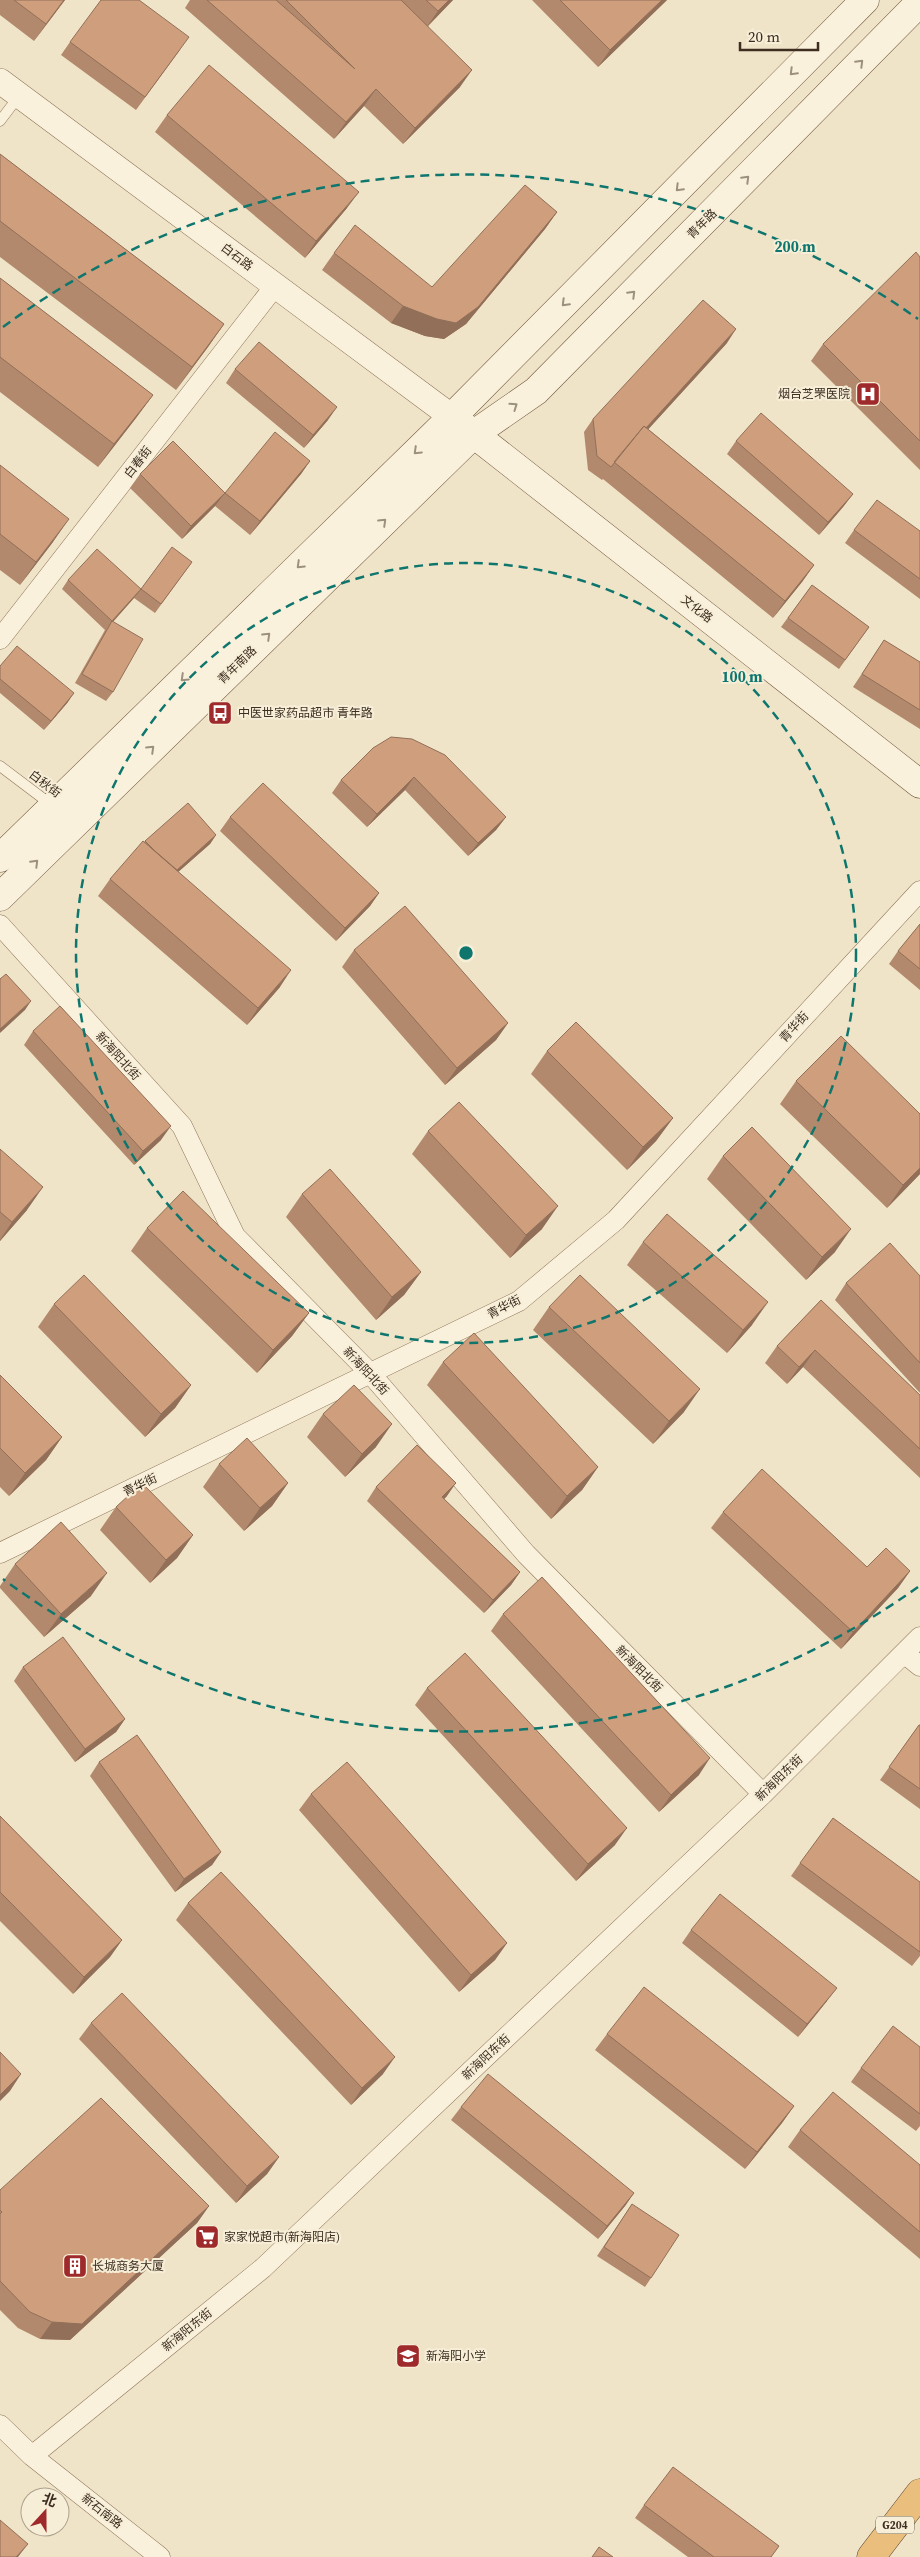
<svg xmlns="http://www.w3.org/2000/svg" width="920" height="2557" viewBox="0 0 920 2557" font-family="'Source Serif 4','Noto Sans SC',serif">
	<style>
		.lines { fill: none; stroke-linecap: round; stroke-linejoin: round }
		.service-casing { stroke: #8d765c; stroke-width: 11 }
		.minor-casing { stroke: #8d765c; stroke-width: 21 }
		.tertiary-casing { stroke: #8d765c; stroke-width: 26 }
		.secondary-casing { stroke: #6f573f; stroke-width: 29 }
		.trunk-casing { stroke: #5b4430; stroke-width: 29 }
		.service { stroke: #faf1dc; stroke-width: 10 }
		.minor { stroke: #faf1dc; stroke-width: 20 }
		.tertiary { stroke: #faf1dc; stroke-width: 25 }
		.secondary { stroke: #faf1dc; stroke-width: 28 }
		.trunk { stroke: #eabe7c; stroke-width: 28 }
		.wall { fill: #b2896c }
		.shaded-wall { fill: #916f58 }
		.building { fill: #cf9f7d; stroke: #916f58 }
		.oneway { stroke: #9c907e }
		.ring { fill: none; stroke: #0f766e; stroke-width: 2.5; stroke-dasharray: 9 6 }
		.labels { text-anchor: middle; dominant-baseline: central; stroke-width: 4; stroke-linejoin: round; paint-order: stroke }
		.shield { fill: #f7eed8; stroke: #756857; stroke-width: 1 }
		.shield-label { font-size: 11px; font-weight: bold; fill: #3d2e20 }
		.street-label { font-size: 12px; fill: #3d2e20; stroke: #f7eed8 }
		.poi-label { font-size: 12px; fill: #3d2e20; stroke: #f7eed8; text-anchor: start }
		.centre { fill: #0f766e; stroke: #f7eed8; stroke-width: 2.5 }
		.ring-label { font-size: 15px; text-anchor: middle; font-weight: bold; fill: #0f766e; stroke: #f7eed8; stroke-width: 4; stroke-linejoin: round; paint-order: stroke }
	</style>
	<rect width="100%" height="100%" fill="#f0e4c8"/>
	<g class="lines">
		<defs>
			<path id="service" d="M0,121l19,-25
				M0,766l53,40"/>
			<path id="minor" d="M0,639l275,-353
				M0,925l182,201 53,110 135,137 156,181 237,240
				M0,1553l519,-252 97,-81 304,-329
				M905,1654l15,12
				M0,2425l32,31 128,101
				M32,2456l231,-188 500,-474 157,-157"/>
			<path id="tertiary" d="M0,81l452,336"/>
			<path id="secondary" d="M461,424l459,360
				M0,858l452,-441 413,-417
				M0,897l474,-463 62,-43 384,-389"/>
			<path id="trunk" d="M871,2557l49,-64"/>
		</defs>
		<use href="#service" class="service-casing"/>
		<use href="#minor" class="minor-casing"/>
		<use href="#tertiary" class="tertiary-casing"/>
		<use href="#secondary" class="secondary-casing"/>
		<use href="#trunk" class="trunk-casing"/>
		<use href="#service" class="service"/>
		<use href="#minor" class="minor"/>
		<use href="#tertiary" class="tertiary"/>
		<use href="#secondary" class="secondary"/>
		<use href="#trunk" class="trunk"/>
	</g>
	<path class="wall" d="M0,0h65l-31,41 -34,-26z
		M190,0h263l-25,26 32,61 -57,57 -39,-38 -30,33 -149,-131z
		M532,0h135l-69,67z
		M70,42l110,8 -44,60 -75,-55z
		M167,115l180,93 -42,50 -150,-126z
		M0,154l224,170 -16,23 -32,43 -176,-133z
		M557,212l-12,17 -79,95 -22,15 -19,-3 -34,-13 -69,-53 12,-17 98,34z
		M920,257v213l-109,-109 12,-17z
		M0,278l153,117 -17,23 -38,49 -98,-75z
		M727,343l-79,86 166,136 -12,17 -29,36 -170,-139 -1,1 -14,-10 -4,-38 9,-13z
		M235,369l93,51 -24,28 -78,-65z
		M736,441l117,53 -10,13 -24,28 -92,-81z
		M310,461l-9,13 -51,61 -35,-29 -33,33 -52,-51 10,-14 85,19z
		M0,465l53,77 -33,43 -20,-15z
		M854,530l66,1v68l-75,-56z
		M192,562l-37,51 -21,-15 -21,24v70l-7,9 -31,-18 30,-53 -43,-41 6,-9 73,9z
		M812,585l57,42 -30,42 -58,-42z
		M884,640l36,22v67l-67,-42z
		M0,666l68,36 -24,28 -44,-37z
		M412,739l94,78 -10,13 -28,26 -63,-66 -38,37 -35,-34 9,-13z
		M230,817l149,76 -9,13 -34,35 -116,-110z
		M216,835l-6,9 -32,28 102,115 -33,38 -149,-129 12,-17 35,-38z
		M920,924v66l-31,-26 9,-13z
		M354,950l154,73 -12,17 -51,45 -103,-118z
		M33,1031l128,109 -27,25 -110,-120z
		M547,1051l126,67 -17,23 -29,29 -96,-96z
		M796,1081l124,33v60l-33,34 -107,-104z
		M428,1131l114,98 -32,29 -98,-104z
		M0,1149l27,61 -27,31z
		M723,1156l112,96 -29,28 -99,-101z
		M302,1194l119,78 -17,23 -28,25 -90,-103z
		M147,1228l162,85 -17,23 -35,37 -126,-122z
		M643,1242l109,83 -25,28 -100,-88z
		M920,1276v117l-85,-93 11,-17z
		M821,1300l99,95v83l-117,-111 -16,17 -22,-21 12,-17z
		M54,1304l137,81 -16,23 -30,29 -107,-110z
		M549,1307l135,105 -31,32 -120,-114z
		M443,1362l155,105 -16,23 -31,29 -124,-134z
		M0,1375l62,62 -16,23 -37,36 -9,-9z
		M323,1414l53,33 -31,30 -38,-40z
		M219,1464l69,19 -16,23 -28,25 -41,-44z
		M376,1487l71,9 -3,3 76,73 -9,13 -27,28 -117,-112z
		M116,1507l77,28 -16,23 -27,25 -50,-53z
		M723,1512l144,55 43,4 -12,17 -57,61 -130,-121z
		M15,1564l76,32 -47,41 -44,-49v-2z
		M503,1614l196,161 -40,37 -168,-181z
		M23,1667l102,52 -9,13 -41,30 -61,-81z
		M427,1688l188,157 -39,36 -161,-176z
		M919,1725h1v84l-40,-29z
		M99,1762l122,90 -9,13 -37,27 -85,-116z
		M311,1794l196,149 -12,17 -36,32 -160,-182z
		M0,1816l122,124 -12,17 -37,37 -73,-73z
		M800,1863l120,19v74l-8,10 -121,-90z
		M188,1903l195,171 -32,31 -175,-185z
		M691,1930l136,71 -29,36 -116,-94z
		M91,2023l188,134 -12,17 -31,29 -157,-164z
		M607,2034l187,72 -12,17 -37,46 -150,-119z
		M920,2047v79l-4,5 -65,-49 10,-14z
		M461,2107l173,86 -9,13 -27,33 -147,-119z
		M800,2130l120,35v94l-132,-112z
		M0,2190l209,16 -12,17 -127,117 -30,-1 -22,-11 -18,-18z
		M632,2204l19,74 -6,9 -48,-31z
		M644,2505l135,41 -8,11h-83l-53,-39z"/>
	<path class="shaded-wall" d="M64,0h1l-31,41 12,-17z
		M449,0h4l-27,28 12,-17z
		M662,0h5l-69,67 12,-17z
		M472,70l-12,17 -57,57 12,-16z
		M376,89l-12,17 -30,33 12,-17z
		M359,192l-12,16 -42,50 11,-17z
		M557,212l-12,17 -79,95 -22,15 -19,-3 -34,-13 12,-17z
		M224,324l-16,23 -32,43 16,-23z
		M736,329l-9,14 -93,102 9,-14z
		M153,395l-17,23 -38,49 16,-23z
		M337,407l-9,13 -24,28 9,-13z
		M310,461l-9,13 -51,61 10,-14z
		M225,493l-10,13 -33,33 9,-13z
		M853,494l-10,13 -24,28 9,-13z
		M69,519l-16,23 -33,43 16,-23z
		M814,565l-12,17 -29,36 12,-17z
		M141,589l-7,9 -25,28 3,-5z
		M74,693l-6,9 -24,28 7,-9z
		M414,777l-9,13 -38,37 10,-13z
		M506,817l-10,13 -28,26 10,-13z
		M216,835l-6,9 -42,37 6,-9z
		M379,893l-9,13 -34,35 9,-13z
		M291,970l-11,17 -33,38 11,-17z
		M31,1001l-6,9 -25,23v-4z
		M508,1023l-12,17 -51,45 12,-17z
		M673,1118l-17,23 -29,29 16,-23z
		M171,1126l-10,14 -27,25 9,-14z
		M920,1168v6l-33,34 16,-23z
		M43,1187l-16,23 -27,31v-1l12,-18z
		M558,1206l-16,23 -32,29 16,-23z
		M851,1229l-16,23 -29,28 16,-23z
		M421,1272l-17,23 -28,25 16,-23z
		M768,1302l-16,23 -25,28 16,-23z
		M309,1313l-17,23 -35,37 16,-23z
		M815,1350l-12,17 -16,17 12,-17z
		M191,1385l-16,23 -30,29 16,-23z
		M700,1389l-16,23 -31,32 16,-23z
		M392,1424l-16,23 -31,30 17,-23z
		M62,1437l-16,23 -37,36 16,-23z
		M598,1467l-16,23 -31,29 16,-23z
		M288,1483l-16,23 -28,25 16,-23z
		M456,1483l-9,13 -14,14 9,-13z
		M193,1535l-16,23 -27,25 16,-23z
		M910,1571l-12,17 -57,61 12,-17z
		M520,1572l-9,13 -27,28 9,-13z
		M107,1573l-16,23 -47,41 17,-23z
		M125,1719l-9,13 -41,30 10,-13z
		M710,1758l-11,17 -40,37 12,-17z
		M627,1828l-12,17 -39,36 12,-17z
		M221,1852l-9,13 -37,27 9,-13z
		M122,1940l-12,17 -37,37 11,-17z
		M507,1943l-12,17 -36,32 12,-17z
		M837,1988l-10,13 -29,36 9,-13z
		M395,2057l-12,17 -32,31 11,-17z
		M21,2074l-11,17 -10,10v-6z
		M794,2106l-12,17 -37,46 12,-17z
		M279,2157l-12,17 -31,29 11,-17z
		M634,2193l-9,13 -27,33 9,-13z
		M209,2206l-12,17 -127,117 -30,-1 12,-17z
		M28,2544l-10,13h-2z"/>
	<path class="building" d="M14,0h50l-18,24z
		M101,0h38l50,37 -44,60 -75,-55z
		M207,0h69l79,69 -69,-69h115l71,70 -57,58 -39,-39 -30,33z
		M426,0h23l-11,11z
		M560,0h102l-52,50z
		M209,65l150,127 -43,49 -149,-126z
		M0,154l224,170 -32,43 -192,-146z
		M525,185l32,27 -79,95 -22,16 -19,-4 -34,-13 -69,-53 21,-28 77,62z
		M916,252l4,5v184l-97,-97z
		M0,278l153,117 -39,49 -114,-87z
		M703,300l33,29 -90,99 -2,-2 -33,41 -14,-11 -4,-37z
		M259,342l78,65 -24,28 -78,-66z
		M761,413l92,81 -25,28 -92,-81z
		M644,426l170,139 -29,36 -171,-139z
		M275,432l35,29 -50,60 -35,-28z
		M173,441l52,52 -34,33 -51,-52z
		M0,465l69,54 -33,43 -36,-28z
		M877,500l43,31v48l-66,-49z
		M172,547l20,15 -31,42 -20,-15z
		M97,549l44,40 -29,32 31,18 -30,53 -31,-18 30,-53 -44,-41z
		M812,585l57,42 -24,33 -57,-42z
		M884,640l36,22v48l-58,-36z
		M17,646l57,47 -23,28 -51,-42v-13z
		M391,737l21,2 33,16 61,62 -28,26 -64,-66 -37,37 -36,-34 32,-32z
		M263,783l116,110 -34,35 -115,-111z
		M188,803l28,32 -39,35 -22,-19 -10,-10z
		M143,841l148,129 -33,38 -148,-129z
		M405,906l103,117 -51,45 -103,-118z
		M920,924v45l-22,-18z
		M6,974l25,27 -31,28v-50z
		M60,1006l111,120 -28,25 -110,-120z
		M576,1022l97,96 -30,29 -96,-96z
		M841,1036l79,78v54l-17,17 -107,-104z
		M459,1102l99,104 -32,29 -98,-104z
		M752,1127l99,102 -29,28 -99,-101z
		M0,1149l43,38 -31,35 -12,-10z
		M330,1169l91,103 -29,25 -90,-103z
		M183,1191l126,122 -36,37 -126,-122z
		M667,1214l101,88 -25,28 -100,-88z
		M890,1243l30,33v87l-74,-80z
		M84,1275l107,110 -30,29 -107,-110z
		M580,1275l120,114 -31,32 -120,-114z
		M821,1300l99,95v54l-105,-99 -16,17 -22,-21z
		M474,1333l124,134 -31,29 -124,-134z
		M0,1375l62,62 -37,36 -25,-25z
		M354,1385l38,39 -30,30 -39,-40z
		M247,1438l41,45 -28,25 -41,-44z
		M417,1445l39,38 -14,14 78,75 -27,28 -117,-113z
		M762,1469l105,98 19,-19 24,23 -57,61 -130,-120z
		M142,1483l51,52 -27,25 -50,-53z
		M61,1522l46,51 -46,41 -46,-50z
		M542,1577l168,181 -39,37 -168,-181z
		M63,1637l62,82 -40,30 -62,-82z
		M465,1653l162,175 -39,36 -161,-176z
		M919,1725h1v64l-31,-22z
		M137,1735l84,117 -37,27 -85,-117z
		M347,1762l160,181 -36,32 -160,-181z
		M0,1816l122,124 -38,37 -84,-85z
		M833,1818l87,64v70l-120,-89z
		M221,1872l174,185 -33,31 -174,-185z
		M720,1894l117,94 -30,36 -116,-94z
		M644,1987l150,119 -37,46 -150,-118z
		M122,1993l157,164 -32,29 -156,-163z
		M893,2026l27,21v67l-59,-46z
		M0,2052l21,22 -21,21z
		M488,2074l146,119 -27,33 -146,-119z
		M833,2092l87,73v67l-120,-102z
		M101,2098l108,108 -127,118 -30,-2 -22,-10 -30,-31v-67l2,-2 -2,-2v-20z
		M632,2204l47,31 -28,43 -47,-31z
		M673,2467l106,79 -8,11h-57l-70,-52z
		M0,2520l28,24 -12,13h-16z
		M599,2547l14,10h-21z"/>
	<defs><path id="oneway-chevron" d="M-2-3.5L2.5 0L-2 3.5" fill="none" stroke-width="1.6" stroke-linecap="round" stroke-linejoin="round" transform="scale(1.25)"/></defs>
	<g class="oneway">
		<use href="#oneway-chevron" transform="translate(860 63) rotate(-45)"/>
		<use href="#oneway-chevron" transform="translate(793 72) rotate(135)"/>
		<use href="#oneway-chevron" transform="translate(746 179) rotate(-45)"/>
		<use href="#oneway-chevron" transform="translate(679 188) rotate(135)"/>
		<use href="#oneway-chevron" transform="translate(632 294) rotate(-45)"/>
		<use href="#oneway-chevron" transform="translate(565 303) rotate(135)"/>
		<use href="#oneway-chevron" transform="translate(514 406) rotate(-35)"/>
		<use href="#oneway-chevron" transform="translate(417 451) rotate(136)"/>
		<use href="#oneway-chevron" transform="translate(383 522) rotate(-44)"/>
		<use href="#oneway-chevron" transform="translate(300 565) rotate(136)"/>
		<use href="#oneway-chevron" transform="translate(267 636) rotate(-44)"/>
		<use href="#oneway-chevron" transform="translate(184 678) rotate(136)"/>
		<use href="#oneway-chevron" transform="translate(151 749) rotate(-44)"/>
		<use href="#oneway-chevron" transform="translate(35 863) rotate(-45)"/>
	</g>
	<g class="ring">
		<circle cx="466" cy="953" r="390"/>
		<path d="M918 1587A779 779 0 0 1 3 1579M3 327A779 779 0 0 1 918 319"/>
	</g>
	<defs>
		<symbol id="hospital-square" viewBox="-11 -11 22 22"><rect x="-9" y="-9" width="18" height="18" rx="4" fill="#9e2a2b" stroke="#f7eed8"/><path d="M-5-5h3v3.5h4V-5h3V5h-3V1.5h-4V5h-3Z" fill="#fff"/></symbol>
		<symbol id="bus-square" viewBox="-11 -11 22 22"><rect x="-9" y="-9" width="18" height="18" rx="4" fill="#9e2a2b" stroke="#f7eed8"/><path d="M-5-6H5V4H4V6H2V4H-2V6H-4V4H-5ZM-3.5-4V0h7V-4ZM-3.5 1.2v1.5H-2V1.2ZM2 1.2v1.5H3.5V1.2Z" fill="#fff"/></symbol>
		<symbol id="supermarket-square" viewBox="-11 -11 22 22"><rect x="-9" y="-9" width="18" height="18" rx="4" fill="#9e2a2b" stroke="#f7eed8"/><path d="M-6-5.5h2.5l.6 2H6L4.5 2H-2.5L-4.4-4H-6ZM-1.5 3.2a1.3 1.3 0 1 0 .1 0ZM3 3.2a1.3 1.3 0 1 0 .1 0Z" fill="#fff"/></symbol>
		<symbol id="building-square" viewBox="-11 -11 22 22"><rect x="-9" y="-9" width="18" height="18" rx="4" fill="#9e2a2b" stroke="#f7eed8"/><path d="M-4-6H4V6H1V3H-1V6H-4ZM-2.5-4.3h1.7v1.8h-1.7ZM.8-4.3h1.7v1.8H.8ZM-2.5-1h1.7V.8h-1.7ZM.8-1h1.7V.8H.8Z" fill="#fff"/></symbol>
		<symbol id="school-square" viewBox="-11 -11 22 22"><rect x="-9" y="-9" width="18" height="18" rx="4" fill="#9e2a2b" stroke="#f7eed8"/><path d="M0-5L7-2L0 1L-7-2ZM-4 1L0 2.5L4 1V4Q0 6-4 4Z" fill="#fff"/></symbol>
	</defs>
	<g fill-rule="evenodd">
		<use href="#hospital-square" x="854" y="380" width="28" height="28"/>
		<use href="#bus-square" x="206" y="699" width="28" height="28"/>
		<use href="#supermarket-square" x="193" y="2223" width="28" height="28"/>
		<use href="#building-square" x="61" y="2252" width="28" height="28"/>
		<use href="#school-square" x="394" y="2342" width="28" height="28"/>
	</g>
	<g class="labels">
		<rect class="shield" x="876" y="2516.5" width="38" height="17" rx="4"/>
		<g class="shield-label">
			<text x="895" y="2525">G204</text>
		</g>
		<g class="street-label">
			<text transform="translate(702 224) rotate(-45)">青年路</text>
			<text transform="translate(237 257) rotate(37)">白石路</text>
			<text transform="translate(138 462) rotate(-52)">白春街</text>
			<text transform="translate(697 609) rotate(38)">文化路</text>
			<text transform="translate(237 665) rotate(-44)">青年南路</text>
			<text transform="translate(45 784) rotate(37)">白秋街</text>
			<text transform="translate(794 1027) rotate(-47)">青华街</text>
			<text transform="translate(118 1056) rotate(48)">新海阳北街</text>
			<text transform="translate(504 1307) rotate(-28)">青华街</text>
			<text transform="translate(366 1371) rotate(47)">新海阳北街</text>
			<text transform="translate(140 1485) rotate(-26)">青华街</text>
			<text transform="translate(639 1669) rotate(45)">新海阳北街</text>
			<text transform="translate(779 1778) rotate(-44)">新海阳东街</text>
			<text transform="translate(486 2057) rotate(-43)">新海阳东街</text>
			<text transform="translate(187 2330) rotate(-39)">新海阳东街</text>
			<text transform="translate(102 2511) rotate(38)">新石南路</text>
		</g>
		<g class="poi-label">
			<text x="850" y="394" text-anchor="end">烟台芝罘医院</text>
			<text x="238" y="713">中医世家药品超市 青年路</text>
			<text x="224" y="2237">家家悦超市(新海阳店)</text>
			<text x="92" y="2266">长城商务大厦</text>
			<text x="426" y="2356">新海阳小学</text>
		</g>
	</g>
	<circle cx="466" cy="953" r="8" class="centre"/>
	<g class="ring-label">
		<text x="795" y="252">200 m</text>
		<text x="742" y="682">100 m</text>
	</g>
	<g transform="translate(45 2512) rotate(21)"><circle r="24" fill="#f7eed8" stroke="#ada18e"/>
	<path d="M0-4L9 19L0 12L-9 19Z" fill="#9e2a2b"/>
	<text y="-8" font-size="14" font-weight="bold" text-anchor="middle" fill="#3d2e20">北</text>
	</g>
	<path d="M740 42v8h78v-8" fill="none" stroke="#3d2e20" stroke-width="2.5"/>
	<text x="748" y="42" font-size="15" fill="#3d2e20" stroke="#f7eed8" stroke-width="4" paint-order="stroke">20 m</text>
</svg>
